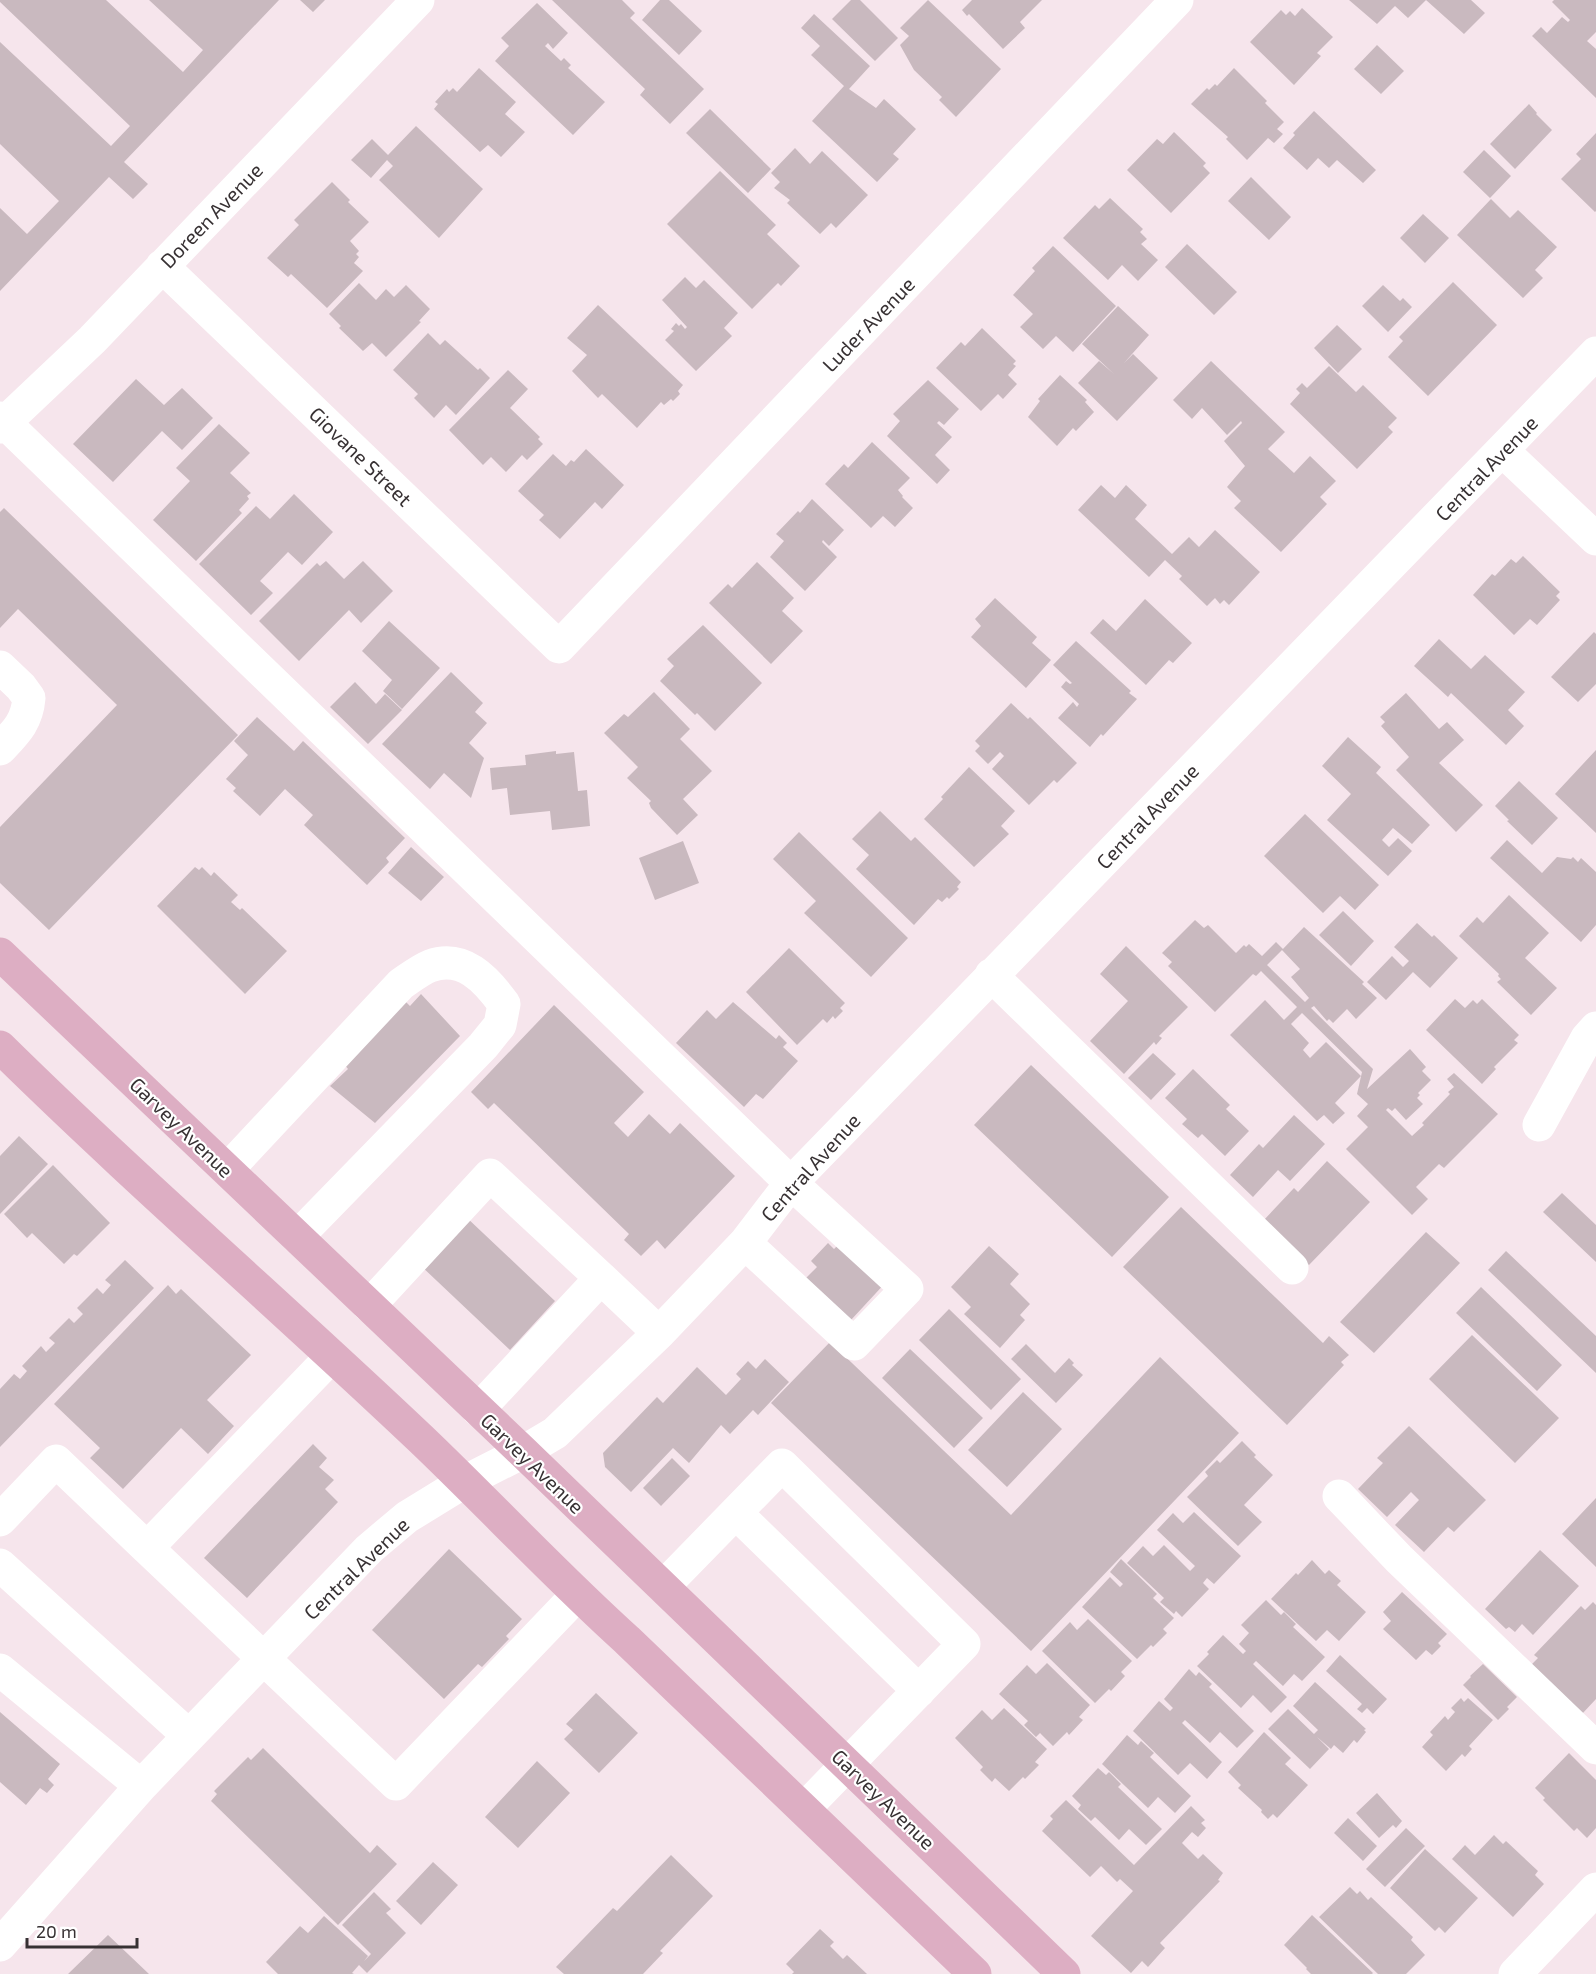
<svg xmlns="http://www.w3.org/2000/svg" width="1596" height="1974" viewBox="0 0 1596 1974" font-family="'Exo 2',sans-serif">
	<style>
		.building { fill: #c9b9bf }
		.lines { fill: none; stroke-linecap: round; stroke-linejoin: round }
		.minor { stroke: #fff; stroke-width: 33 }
		.major { stroke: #ddaec3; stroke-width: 33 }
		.labels { text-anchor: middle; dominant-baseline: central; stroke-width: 4.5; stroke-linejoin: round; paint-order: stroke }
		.street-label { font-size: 20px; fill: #373133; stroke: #fff }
	</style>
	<rect width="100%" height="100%" fill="#f6e5ec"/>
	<path class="building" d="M0,0h106l77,72 20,-22 -54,-50h130l-155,162 24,22 -15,15 -24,-22 -109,114v-83l27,26 32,-33 -59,-57v-102l111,104 19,-20 -130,-124z
		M300,0h25l-12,12z
		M552,0h70l13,13 -5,5 74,71 -34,35 -30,-29 5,-6z
		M660,0h9l33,31 -23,24 -37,-35z
		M851,0h9l38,38 -23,23 -43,-42z
		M928,0l73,69 -45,48 -17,-17 3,-3 -28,-27 -14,-25 9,-9 -9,-8z
		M972,0h70l-22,22 5,6 -22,21 -34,-35 -2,2 -5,-6z
		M1349,0h122l14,13 -21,21 -38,-34 -18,18 -13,-12 -18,18z
		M1554,0h42v32l-9,9 9,8v49l-64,-62 9,-9 6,6 15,-16 6,5 2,-2 -18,-18z
		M537,3l31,30 -15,16 -5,-6 -3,3 16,15 3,-3 7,7 -3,3 37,34 -32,33 -78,-74 14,-15 -8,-8z
		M1302,8l31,29 -16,16 4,3 -27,29 -44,-43 31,-32 5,5 4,-4 5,5z
		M814,14l56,52 -21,23 27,19 8,-9 32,30 -23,25 6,5 -22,23 -65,-61 32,-35 -33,-31 9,-9 -19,-18z
		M1377,45l27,26 -23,23 -27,-25z
		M479,68l37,34 -11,12 20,18 -24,25 -13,-12 -8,7 -46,-43 4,-5 -3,-2 12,-13 2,3 4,-4 4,4z
		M1234,68l33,33 -2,2 19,19 -7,7 6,5 -9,9 -6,-5 -21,22 -21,-21 2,-2 -37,-33 16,-16 2,2 6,-6 2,2z
		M1529,104l8,9 -1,1 16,16 -37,39 -25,-25z
		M710,109l61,60 -23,24 -62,-60z
		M1314,111l62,59 -13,13 -26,-23 -8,8 -11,-10 -11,12 -24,-22 12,-13 -2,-2z
		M416,126l67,63 -44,49 -60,-58 14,-14 -6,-6 -16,18 -20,-18 21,-21 16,16z
		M1174,132l32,31 -3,3 7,7 -39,40 -44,-43 30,-31 6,5z
		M1596,133v78l-1,1 -34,-33 20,-20 -5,-5z
		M795,148l15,16 12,-13 46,44 -32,33 -5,-5 -11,11 -33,-31 3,-3 -16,-12 6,-6 -9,-9z
		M1484,150l27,26 -21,22 -27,-26z
		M720,171l56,54 -9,9 33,32 -19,20 -3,-3 -26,26 -85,-85z
		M1251,177l40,40 -22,23 -41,-39z
		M332,182l18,18 -2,2 21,20 -19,19 9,10 -3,3 3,3 -5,6 9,8 -36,37 -36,-34 -3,3 -21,-19 32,-33 -5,-5z
		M1110,198l33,31 -3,3 7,7 -6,5 17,16 -20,21 -16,-16 -14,15 -45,-42 32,-33 4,4z
		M1491,199l19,19 8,-8 39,37 -22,23 8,8 -20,20 -66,-63z
		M1423,214l26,24 -24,25 -25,-25z
		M1187,244l50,48 -23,23 -49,-48z
		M1053,246l63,60 -43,46 -17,-16 -13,13 -23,-22 13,-13 -20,-19 22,-24 -3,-3z
		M685,277l11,11 8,-8 34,33 -14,15 8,8 -36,35 -31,-31 9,-9 -3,-2 5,-6 3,3 2,-2 4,5 2,-2 -25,-27z
		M1453,282l44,43 -69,71 -40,-39 15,-16 -4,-4z
		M359,283l17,17 10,-11 8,8 12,-12 24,24 -11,12 2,1 -35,35 -14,-14 -9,8 -24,-23 2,-2 -12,-12z
		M1383,285l17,16 3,-3 9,9 -24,25 -26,-26z
		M598,305l85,80 -5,6 2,3 -7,7 -2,-2 -7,6 -3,-3 -24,26 -35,-34 -4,4 -26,-27 15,-16 -20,-17z
		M1118,306l31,29 -25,28 9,-9 25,24 -41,43 -39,-38 21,-22 15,13 -32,-30z
		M1337,325l25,24 -24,24 -24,-25z
		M982,328l34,33 -3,3 3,2 -8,9 9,9 -14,15 -5,-5 -17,17 -45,-43 25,-26 4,4z
		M428,333l12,12 5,-5 33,30 2,-2 10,10 -34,37 -10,-10 -12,13 -20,-20 4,-4 -25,-24z
		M1211,361l74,71 -17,17 26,24 16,-17 26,25 -16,16 7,7 -46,48 -47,-44 7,-7 -14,-14 18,-21 -21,-25 18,-18 -1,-2 -14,14 -25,-27 -10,11 -19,-19z
		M1329,366l27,26 7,-7 34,33 -9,9 5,5 -36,37 -67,-65 10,-11 -4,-4 6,-6 5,5z
		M508,370l20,19 -18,19 30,29 -2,2 5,5 -16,16 -5,-5 -16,17 -15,-15 -8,8 -34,-35z
		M1060,375l27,25 -2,2 9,10 -18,19 -3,-3 -16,18 -29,-29 12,-16 -2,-2z
		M136,379l28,26 18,-17 31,30 -31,32 -20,-19 -49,51 -40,-38z
		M928,380l31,29 -15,16 -5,-4 -2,2 15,14 -17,18 15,15 -13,14 -50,-48 13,-15 -7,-7z
		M219,424l31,29 -20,20 21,20 -4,3 2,3 -10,11 3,3 -46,48 -43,-41 37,-39 -14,-13z
		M872,442l38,36 -12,12 5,6 -1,1 11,11 -18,19 -12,-11 -12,12 -46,-44 19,-20 4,4z
		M586,449l38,36 -22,24 -7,-7 -35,37 -21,-19 5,-5 -26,-24 35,-37 13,12 5,-6 3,2z
		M1101,485l14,13 11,-13 21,20 -12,14 37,35 17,-17 10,10 16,-17 45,42 -31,33 -5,-5 -4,4 -5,-6 -8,8 -28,-27 3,-3 -17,-16 -16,17 -71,-67z
		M294,494l39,38 -31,33 -14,-13 -28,29 13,12 -22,22 -52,-51 57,-58 14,13z
		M812,499l32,31 -15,16 -6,-6 -1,2 15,15 -32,34 -35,-34 14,-16 -8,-7 22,-23 2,2z
		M4,508l234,227 -189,195 -49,-47v-56l117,-122 -99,-96 -18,19v-116z
		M1523,556l37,36 -4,4 4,4 -23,25 -7,-6 -16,16 -41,-40 19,-21 3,2 16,-17 5,4z
		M326,561l18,18 19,-18 30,30 -32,32 -12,-13 -50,51 -40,-40 58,-58 3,3z
		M757,562l37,36 -12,13 21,20 -32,33 -62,-61 19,-19 4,4z
		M995,598l42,39 -5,6 19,17 -25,28 -55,-51 10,-11 -6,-7z
		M1145,599l47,44 -19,20 -4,-3 -23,25 -56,-52 13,-14 13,12z
		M389,621l51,47 -38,41 -19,-18 9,-11 -30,-29z
		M703,625l59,58 -47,48 -18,-18 -2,2 -35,-34 14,-15 -7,-7z
		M1594,632l2,2v50l-18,18 -27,-25z
		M1439,639l32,30 14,-14 40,37 -17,18 16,16 -18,19 -55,-52 -3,4 -34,-31z
		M1076,641l55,50 -2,2 8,6 -34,37 -2,-2 -11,13 -32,-29 15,-16 4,5 2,-3 -18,-17 5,-6 4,3 2,-1 -19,-18z
		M451,672l32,31 -8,9 12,11 -18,20 15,15 -13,40 -27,-25 -14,16 -48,-45z
		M355,682l21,22 9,-10 17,16 -34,34 -38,-37z
		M654,692l36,37 -10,10 32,32 -29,28 15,16 -21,20 -26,-27 -2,-5 2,-2 -24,-23 11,-11 -34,-34 20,-19 4,3z
		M1406,693l33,36 8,-7 17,18 -25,23 44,42 -27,27 -60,-62 13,-13 -28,-31 4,-4 -5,-5z
		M1011,703l17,16 2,-2 47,46 -20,20 -3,-3 -25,25 -37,-36 12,-13 -4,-4 -12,12 -13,-13 5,-5 -5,-5z
		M257,717l37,34 9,-10 102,97 -19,20 3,4 -22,23 -63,-60 9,-10 -28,-26 -25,27 -27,-25 3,-3 -10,-9 22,-24 -14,-14z
		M1348,737l33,30 -5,6 54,52 -18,19 -19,-16 -11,12 7,7 9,-9 14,13 -24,25 -61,-56 24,-26 -29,-28z
		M1596,750v83l-41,-39z
		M556,751v3l18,-2 4,39 9,-1 3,36 -38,4 -2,-19 -40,4 -3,-27 -15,2 -2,-22 36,-3 -1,-10z
		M969,767l46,44 -14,15 8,8 -35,33 -50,-48 19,-20 -2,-2z
		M1519,781l39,37 -26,27 -25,-24 2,-1 -14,-14z
		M880,811l31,30 4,-4 46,45 -4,5 2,2 -10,10 -2,-2 -5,5 -4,-3 -24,26 -58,-56 13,-14 -17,-16z
		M1305,814l74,71 -24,25 -15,-14 -17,17 -59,-57z
		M799,832l109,106 -37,39 -67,-64 12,-12 -43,-42z
		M1507,840l35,33 15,-16 14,2 2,-2 5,5 3,-4 15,14v53l-15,17 -91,-84z
		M683,841l16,42 -44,17 -16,-42z
		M411,847l33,30 -23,24 -33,-28z
		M195,867l4,3 3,-3 9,9 3,-4 24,23 -7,7 9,8 2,-2 45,43 -42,43 -88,-88z
		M1509,895l40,38 -24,25 32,30 -26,27 -34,-33 4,-3 -3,-3 1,-2 -40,-38 18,-19 6,6z
		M1343,911l31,30 -23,25 -32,-31z
		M1195,920l9,8 4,-3 28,28 8,-8 2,2 3,-3 13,12 14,-14 7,7 -16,16 38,37 4,-4 -18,-21 9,-8 -18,-19 22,-23 60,55 -2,2 15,14 -21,21 -9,-10 -14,14 -4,-4 -2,2 -13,-15 -3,2 62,61 -6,20 43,-40 16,18 -4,4 9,9 -13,13 2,2 -3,3 6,6 -17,16 -11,-12 -3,3 -4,-3 -2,2 26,26 12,-11 -2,-2 28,-29 -2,-2 6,-5 -7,-8 7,-6 44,41 -54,54 -5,-4 -23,23 12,12 -16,16 -66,-66 22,-22 -11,-11 11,-12 -11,-10 5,-22 -60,-59 -11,11 18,19 -6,7 7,8 16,-16 35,34 -26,27 10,10 -12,11 -9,-9 -7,6 -87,-86 35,-35 19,20 13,-13 -36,-36 -5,5 -3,-2 -38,38 -47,-46 4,-4 -10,-9z
		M1417,923l15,14 2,-2 24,23 -28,30 -17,-16 -27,28 -19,-18 25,-26 11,11 6,-6 -15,-14z
		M1126,946l62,61 -29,29 3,2 -6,7 -2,-3 -30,32 -34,-33 38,-40 -28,-27z
		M789,948l56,55 -5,5 3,3 -8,8 -2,-3 -6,7 -4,-4 -26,26 -51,-53z
		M421,994l39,42 -85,87 -45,-37 18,-17 -4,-5 57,-67 9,9z
		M1455,999l10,9 8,-8 4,4 5,-5 37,36 -5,5 4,3 -24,24 2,2 -14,15 -56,-54z
		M733,1002l43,37 3,-4 8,8 -4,4 15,14 -35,38 -7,-5 -12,13 -68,-64 31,-33 9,9z
		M554,1005l90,87 -30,31 14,14 21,-23 21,20 10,-11 55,53 -70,73 -8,-9 -16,16 -17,-16 5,-6 -135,-131 -6,6 -17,-17z
		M1153,1053l23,21 -25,26 -23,-22z
		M1031,1065l138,132 -57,60 -138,-132z
		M1193,1069l37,36 -4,4 23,22 -24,25 -23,-22 -4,4 -16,-14 5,-5 -22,-21z
		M1294,1115l31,29 -35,37 -12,-11 -25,27 -23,-22 29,-31 4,4z
		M19,1136l29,28 -48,50v-58z
		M1327,1161l43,41 -61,63 -46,-44 31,-33 4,4z
		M53,1165l57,58 -33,33 -3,-2 -10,10 -32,-31 -5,5 -23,-24z
		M1562,1193l34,32v37l-53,-50z
		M1181,1207l142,136 6,-7 20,19 -8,7 3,3 -57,60 -164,-158z
		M465,1216l90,85 -45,49 -91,-86z
		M1426,1232l34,31 -86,90 -34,-31z
		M844,1239l44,41 -37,40 -45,-42 11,-11 -6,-6 17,-18 6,6z
		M989,1246l30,28 -9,10 20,20 -10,11 5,5 -25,28 -36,-34 7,-7 -20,-20z
		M1506,1251l90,85v37l-108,-103z
		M125,1260l29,28 -154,159v-58l14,-15 6,5 7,-8 -5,-5 19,-20 5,6 9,-9 -6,-5 20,-20 5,5 9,-9 -6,-6 20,-20 6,6 8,-9 -6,-5z
		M168,1285l8,9 5,-5 70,66 -44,45 27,26 -26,28 -27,-26 -58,61 -33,-31 10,-10 -46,-44z
		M1481,1287l81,78 -25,26 -81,-78z
		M949,1309l72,70 -30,31 -72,-70z
		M1472,1335l87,83 -44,45 -86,-84z
		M830,1342l181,173 149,-158 79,76 -208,218 -260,-248z
		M1026,1344l29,29 14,-15 5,5 -2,2 11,10 -27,28 -45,-44z
		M910,1349l73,69 -29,30 -72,-70z
		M765,1359l24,23 -31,33 -5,-5 -23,24 -9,-9 -32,38 -16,-15 -42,44 -26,-25 -2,-14 54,-56 6,6 34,-36 29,28 15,-16 -5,-5 12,-13 8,8z
		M1023,1392l39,37 -55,58 -39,-37z
		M1409,1426l77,74 -32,32 -6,-5 -24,25 -29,-27 24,-25 -8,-8 -24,25 -29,-28 25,-26 -6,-5z
		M1242,1441l14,14 -2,2 19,18 -29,30 18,17 -24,24 -51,-49 21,-21 -3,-4 12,-12 3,3z
		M313,1444l14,14 -8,9 15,13 -9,9 13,13 -91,96 -43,-40z
		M672,1458l18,18 -29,30 -18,-18z
		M1596,1498v69l-34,-33z
		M1194,1512l47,44 -27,28 -7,-6 -4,5 6,6 -27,28 -6,-6 -2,3 -14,-12 4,-4 -37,-35 16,-17 10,10 11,-11 26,26 5,-5 -38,-36 16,-17 10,10z
		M449,1549l73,70 -16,17 3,3 -27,28 -4,-3 -34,35 -72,-69z
		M1540,1550l39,36 -46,49 -11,-11 -7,8 -6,-5 -3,2 -21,-20z
		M1121,1559l36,35 -4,4 21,20 -11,11 4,4 -14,14 -2,-2 -14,14 -55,-52 28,-30 10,10 3,-3 -13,-12z
		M1312,1560l13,14 4,-4 12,11 -4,4 29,27 -27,29 -12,-11 -11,11 -45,-42 25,-26 2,2z
		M1402,1592l45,42 -9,9 3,3 -9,9 -6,-5 -10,10 -33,-31 8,-8 -8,-9z
		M1266,1600l15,15 3,-3 12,12 -3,3 32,30 -23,24 -8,-7 -11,12 -27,-25 -3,3 34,33 -16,16 -18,-18 -12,13 -44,-42 12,-12 -2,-2 16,-17 20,19 3,-3 -7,-7 10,-11 -8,-8z
		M1593,1602l3,3v94l-14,15 -51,-49 7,-7 -4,-3 47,-49 4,4z
		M1088,1619l44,42 -11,11 4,4 -14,15 -2,-2 -14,14 -53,-52 28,-29 7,8z
		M1340,1655l47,44 -14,15 -6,-6 -5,5 -5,-4 5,-5 -36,-33z
		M1047,1663l43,42 -11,12 4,3 -14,15 -2,-3 -14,14 -13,-13 -4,4 -12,-12 4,-4 -29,-27 28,-29 9,9z
		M1483,1664l34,33 -10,10 2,2 -11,11 -35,-35 8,-8 -1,-1z
		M1189,1669l7,7 3,-4 13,12 -3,3 45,44 -17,17 -17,-16 -10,11 -25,-23 -3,3 40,39 -15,17 -17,-16 -12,12 -45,-44 26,-30 11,10 3,-3 -9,-9z
		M1315,1682l51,47 -2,1 2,2 -9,11 -3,-3 -11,13 -9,-8 -3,4 -14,-12 12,12 -19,20 -42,-40 20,-20 26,25 4,-4 -25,-24z
		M596,1693l42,40 -39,40 -35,-34 9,-9 -7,-6z
		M1461,1698l3,4 4,-4 25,22 -24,26 3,3 -7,8 -3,-3 -16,17 -24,-24 11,-12 -3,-3 15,-16 3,4 7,-8 -4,-4z
		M1004,1708l43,41 -12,13 4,3 -14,14 -2,-2 -14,14 -14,-13 -3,4 -12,-12 3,-3 -28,-29 27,-28 10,10z
		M0,1712l60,52 -12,15 6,6 -7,8 -7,-5 -14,17 -26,-23z
		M1264,1732l27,26 -6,6 23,21 -31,33 -4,-4 -5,5 -7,-7 1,-2 -24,-22 3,-3 -13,-13z
		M1127,1735l11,10 3,-4 13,12 -4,4 41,39 -16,17 -17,-16 -10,11 -46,-44z
		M263,1748l107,105 7,-8 20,19 -59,61 -127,-124 6,-7 -3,-3 34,-34 3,3z
		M1569,1753l27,27v48l-9,10 -10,-10 -3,3 -31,-31 2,-2 -10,-10z
		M537,1761l33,32 -52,55 -33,-31z
		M1098,1768l8,7 3,-3 12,12 -3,3 44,42 -16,16 -17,-16 -10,11 -24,-23 -4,4 -13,-12 3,-4 -9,-9z
		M1377,1793l25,28 -6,7 -3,-3 -14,13 -23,-25z
		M1066,1800l68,65 57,-59 14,14 -4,3 5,5 -8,9 -6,-5 -10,11 16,16 5,-5 20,19 -5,7 2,1 -60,62 5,5 -17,19 -6,-6 -11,12 -40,-37 42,-45 -13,-12 -3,3 -16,-16 -11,11 -48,-46 11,-12 -3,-3z
		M1348,1818l29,28 -14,15 -29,-28z
		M1406,1828l19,18 -40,41 -19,-18z
		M1494,1835l9,9 3,-3 32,30 -3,4 9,9 -31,33 -61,-58 13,-14 10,10z
		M1425,1849l53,49 -33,35 -6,-6 -4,4 -45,-43z
		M671,1855l42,41 -53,55 3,2 -20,21h-79l-8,-7 57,-59 4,3z
		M433,1862l25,23 -37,40 -25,-24z
		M1350,1887l7,7 3,-3 8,9 3,-3 42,40 -2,3 14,15 -19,19h-28l-59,-57z
		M374,1892l17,17 -5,4 20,20 -39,40 -8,-8 -7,8 2,1h-76l-12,-12 34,-36 8,7 16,-17 44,40 -4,5 7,-7 -29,-29z
		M1312,1915l61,58 -1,1h-61l-5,-5 1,-1 -23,-23z
		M820,1929l14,13 -4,4 13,13 4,-4 20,19h-75l2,-2 -8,-8z
		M108,1935l41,39h-81z"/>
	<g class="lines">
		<path class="minor" d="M162,266l397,381 618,-647
			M0,418l791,765 116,106 -53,55 -109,-101
			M0,427l92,-87 326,-340
			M1503,451l93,88
			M0,667l21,20 8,11c-2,24 -13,34 -29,51
			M991,975l301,293
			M1539,1125l48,-87 9,-10
			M227,1170l174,-186c9,-6 19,-14 29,-18 33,-12 56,13 74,38l-4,21 -17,21 -186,191
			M601,1278l58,55
			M369,1306l121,-131 111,103 -123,132
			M1339,1496l60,63 197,189
			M736,1513l183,178
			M0,1520l56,-59 91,87 184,-191
			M147,1548l249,236 181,-189
			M0,1565l189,171
			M663,1587l119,-122 182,179 -160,165
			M0,1670l141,116
			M0,1945l141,-159 228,-237 38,-32 57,-35 59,-30 32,-19 104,-100 86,-90 46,-60 805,-830
			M1515,1974l81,-85"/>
		<path class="major" d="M0,954l523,498 541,522
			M0,1047c137,135 283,261 422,393 69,66 134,136 205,200l348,334"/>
	</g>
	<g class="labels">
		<g class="street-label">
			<text transform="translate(211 215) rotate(-46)">Doreen Avenue</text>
			<text transform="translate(868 324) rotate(-46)">Luder Avenue</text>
			<text transform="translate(361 456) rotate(44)">Giovane Street</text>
			<text transform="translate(1486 468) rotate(-46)">Central Avenue</text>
			<text transform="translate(1147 816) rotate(-46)">Central Avenue</text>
			<text transform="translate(182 1127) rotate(44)">Garvey Avenue</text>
			<text transform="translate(810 1167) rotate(-48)">Central Avenue</text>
			<text transform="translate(533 1463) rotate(44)">Garvey Avenue</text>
			<text transform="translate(356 1568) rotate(-44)">Central Avenue</text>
			<text transform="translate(884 1799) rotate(44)">Garvey Avenue</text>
		</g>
	</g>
	<path d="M27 1938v9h110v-9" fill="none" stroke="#373133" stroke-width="3"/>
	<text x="36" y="1938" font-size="18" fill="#373133" stroke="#ffffff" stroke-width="4.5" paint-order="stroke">20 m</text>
</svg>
